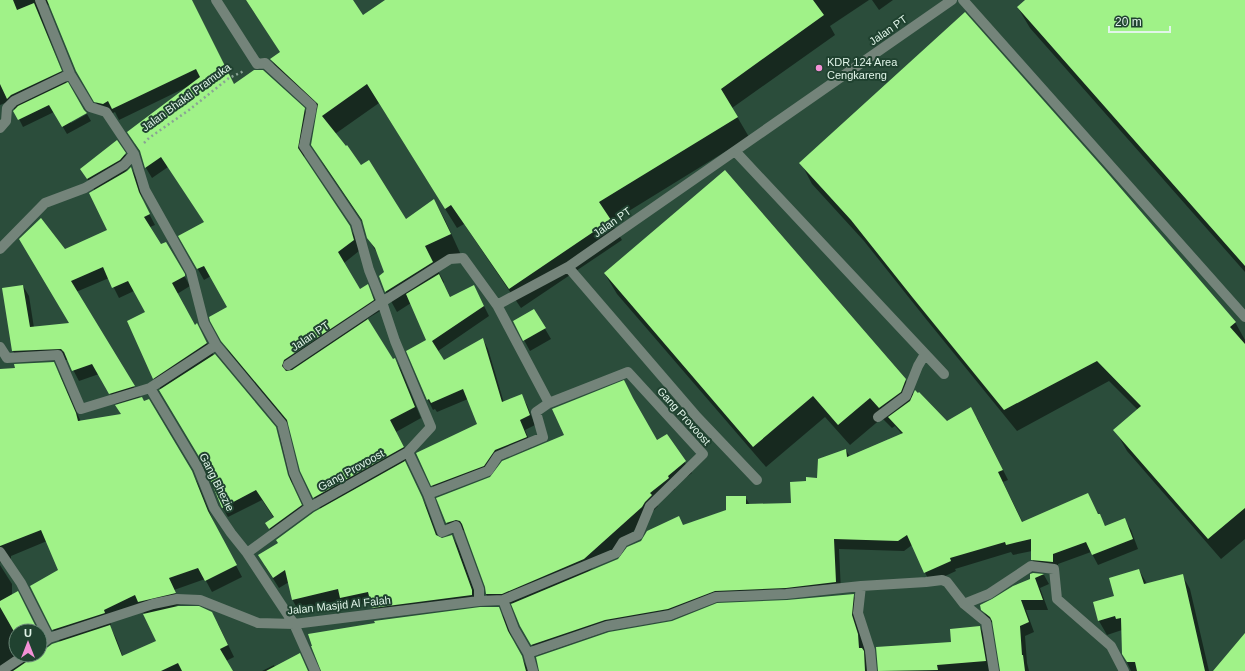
<svg xmlns="http://www.w3.org/2000/svg" width="1245" height="671" viewBox="0 0 1245 671" font-family="Helvetica,sans-serif">
	<style>
		.shadow { fill: #0007; fill-rule: evenodd }
		.building { fill: #a0f288 }
		.lines { fill: none; stroke-linecap: round; stroke-linejoin: round }
		.path { stroke: #89a394; stroke-width: 2.5; stroke-dasharray: 2 3; stroke-linecap: butt }
		.minor { stroke: #74847a; stroke-width: 10 }
		.poi-dot { fill: #f391d6; stroke: #204230; stroke-width: 1.5 }
		.labels { text-anchor: middle; dominant-baseline: central; stroke-width: 4; stroke-linejoin: round; paint-order: stroke }
		.street-label { font-size: 11px; fill: #e1f5e9; stroke: #204230 }
		.poi-label { font-size: 11px; fill: #e1f5e9; stroke: #204230; text-anchor: start }
	</style>
	<rect width="100%" height="100%" fill="#2b4d3b"/>
	<path class="shadow" d="M0,0h192l42,85 70,24 7,11 -7,38 52,80 3,13 -15,12 16,28 7,-6 6,11 7,15 -13,8 25,42 3,-2 6,11 20,48 -25,14 14,26 -6,3 23,47 11,29 3,3 11,-4 6,10 20,55 -99,17 -6,-11 -1,-5 -25,6 -5,-8 -44,10 -6,-11 -3,-17 -10,6 -14,-22 14,-23 42,-33 -7,-13 -25,-72 -60,-73 -7,-11 7,-33 -18,-32 -7,4 -25,-44 26,-13 -37,-56 -16,11 -6,-10 -5,-15 -6,-9 52,-57 -68,33 -4,-8 -6,3 -7,-3 -19,-30 -32,-75 -4,-3 -7,3v7l26,68 18,29 -14,11 1,1 16,-9 4,7 -24,13 -13,-22 -31,15 -13,-26 -10,4z
		M246,0h106l11,17 24,-17h482l-39,26 5,9 -103,73 17,29 -138,85 11,18 -101,68 -57,-84 -7,4 -78,-125 -44,31 71,86 28,-20 11,20 16,35 -25,12 8,15 -1,1 8,15 23,-12 15,30 -51,35 6,10 39,-22 5,10 16,54 17,-8 6,10 8,20 -10,5 7,17 -31,13 -63,35 -6,-10 46,-60 -10,-26 -31,13 -2,-3 -2,1 -5,-10 -20,-48 19,-12 -16,-37 -14,9 -11,-20 -6,-15 6,-4 -6,-15 -12,-20 -4,-14 -40,-59 -12,-21 6,-33 -35,-32 -12,-20 10,-6z
		M872,0h21l-14,10z
		M1027,0h218v272l-215,-244 -12,-20z
		M125,154l6,11 -6,7 2,1 4,-5 6,11 7,25 11,21 -5,2 11,19 5,-3 24,43 -13,8 18,32 2,-2 17,32 74,124 2,-1 -11,-45 2,4 12,48 14,29 -35,18 -6,-10 8,-5 -12,-18 -34,17 -5,-9 -18,-42 -51,-88 -7,-65 -13,-22 -15,7 -10,-20 -33,14 64,105 -24,7 -17,-30 -20,7 -11,-21 -49,1 -6,-10 10,-65 6,10 5,32 37,-4 -7,-74 44,-19 -13,-40 -14,-22z
		M801,163l434,159 10,18v199l-24,20 -94,-108 -12,-21 23,-20 -29,-29 -92,50 -91,-112 -62,-78 -52,-57z
		M605,274l300,106 9,16 33,26 30,-4 31,62 -5,2 20,41 64,-29 19,33 19,-7 6,10 7,19 -40,16 -7,-13 -33,12v8l-20,-2 -6,-11v-8l-19,4 -2,-3 -56,17 1,2 -26,12 -18,-38 -8,6 -65,-2 2,43 -119,8 -48,19 -63,11 -73,25 -17,-29 -9,-23 -4,1 -15,1 -7,-11v-7l-20,-56 -3,-1 -10,4 -6,-11 -9,-25 53,-20 147,-68 19,32 9,-7 26,38 -19,14 2,2 -19,15 2,2 -7,7 -3,5 -61,55 32,-13 64,-34 44,-16 18,-13 5,8 42,-1 15,-22 11,-3 28,-29 4,7 52,-23 -7,-8 -3,2 -10,-10 -32,27 -25,-28 -59,50 -149,-173z
		M534,310l17,29 -21,12 -6,-11z
		M53,363l7,12 21,47 110,49 7,13 16,39 28,54 -30,15 -7,-13 -31,11 7,14 -6,2 23,1 20,17 16,33 -8,4 6,10h-232v-106l12,19v11l26,36h-22v24h24v-20l7,14 13,-7 -7,-12 6,-59 -12,-30 -36,15v3l-4,-2 -4,1 -3,5v-193zM141,607l16,35 -34,15 -7,-19 -7,-13h2l-1,-4z
		M1139,570l8,14 35,-9 8,14 19,82h-78l-8,-17 -1,-24 -15,5 -8,-14 -5,-18 22,-6z
		M1033,574l11,1 5,9 -9,4 8,22h-22l8,22 -9,4 2,27 2,8h-28l-7,-47 -6,-5 -6,-10 49,-30z
		M853,595l7,11 5,47 4,7 2,11h-331l247,-70z
		M498,608l7,11 9,25 15,27h-207z
		M980,627l5,10 6,34h-112l-2,-23 75,-5z
		M299,654l9,17h-46l12,-6 1,2z"/>
	<path class="building" d="M0,0h13l4,10 17,-7 28,68 -51,24 -4,4 -7,-15z
		M47,0h145l42,84 20,-14h9l42,38 -7,40 52,78 4,14 -16,12 22,37 8,-5 6,16 -90,60 -2,6 4,5 6,-1 76,-51 25,40 2,-1 20,49 -25,13 14,27 -91,51 -13,-27 -13,-51 -66,-79 -11,-20 -1,-4 18,-10 -23,-41 -7,3 -19,-33 26,-14 -43,-65 -16,11 -5,-17 -13,-19 73,-55 -4,-8 -84,40 -4,-8 -5,3 -9,-2 -18,-31z
		M246,0h107l10,15 22,-15h428l11,15 -103,74 17,28 -139,85 12,18 -102,69 -58,-84 -6,4 -78,-125 -45,32 24,30 1,-1 14,20 8,-5 37,59 28,-20 17,35 -26,12 8,16 -48,30 -6,-16 5,-4 -9,-24 -8,-10 -5,-18 -51,-75 7,-41 -48,-45 10,-7z
		M1025,0h220v266l-228,-259z
		M965,12l140,158 131,152 -6,5 15,17v164l-37,31 -95,-109 28,-24 -44,-45 -93,49 -91,-112 -62,-78 -52,-57z
		M68,82l16,28 3,3 -25,14 -13,-22 -31,15 -5,-9 5,-5z
		M117,140l9,13 -6,7 -33,19 -7,-10z
		M131,167l8,25 11,22 -6,3 17,27 5,-2 19,32v2l-13,7 23,42 2,-2 10,20 -54,36 -26,-58 18,-9 -17,-31 -16,7 -9,-21 -32,14 64,105 -26,8 -17,-30 -20,7 -8,-19 -3,-3 -49,2 -10,-63 21,-3 7,42 39,-4 -50,-84 22,-21 24,31 42,-19 -18,-37 38,-22z
		M725,170l181,209 -5,13 -22,16 -9,-10 -32,27 -25,-29 -60,51 -149,-174z
		M439,274l11,23 24,-12 10,21 -52,35 12,19 39,-22 19,64 20,-8 8,21 -10,5 7,17 -32,13 -11,16 -53,20 -15,-33 61,-29 -14,-35 -32,14 -2,-4 -2,1 -21,-49 20,-11 -20,-46z
		M534,309l12,19 -23,13 -10,-20z
		M215,354l61,73 12,48 14,30 -33,24 -4,-6 9,-6 -18,-27 -34,18 -18,-43 -45,-75z
		M54,362l22,51 2,8 43,-7 -6,-9 27,-8 2,4 5,-2 43,72 16,40 29,54 -32,16 -7,-13 -29,10 7,15 -38,9 -3,-7 -31,15 1,3 -53,17 -22,-44 28,-16 -17,-40 -41,16v-177l15,-1 -1,-4z
		M624,380l9,18 24,42 10,-6 19,27 -18,15 1,2 -19,15 2,2 -7,7 -3,5 -58,52 -82,35h-16l-1,-7 -23,-63 -2,-3 -4,-1 -10,3 -10,-25 54,-21 12,-16 62,-26 -12,-26z
		M915,390l3,3 1,-1 28,29 24,-14 32,63 -5,2 24,50 66,-29 10,21h2l5,12 20,-8 8,21 -41,16 -6,-13 -33,12v8l-22,-2v-21l-25,6 -1,-3 -55,16 1,3 -27,12 -17,-38 -9,6 -64,-2 2,43 -50,6 -71,3 -47,18 -63,11 -74,25 -11,-19 -9,-22 107,-45 9,-12 14,-6 6,-10 32,-15 4,9 43,-15v-14h20v8l45,-1 -1,-21 16,-1v-4l11,1 1,-19 28,-10 1,8 56,-24 -15,-16 22,-16z
		M405,461l17,36 14,38 6,3 10,-3 20,55v5l-100,13 -4,-16 -28,6 -2,-9 -46,11 -7,-30 -12,8 -15,-23 20,-12 -2,-3 38,-28z
		M1139,569l5,15 39,-10 22,97h-68l-2,-9h-8l-5,-8 -1,-36 -5,1 -1,-3 -17,5 -5,-19 21,-6 -5,-18z
		M1033,573l11,1 -9,4 8,22h-22l8,22 -9,4 2,29h1l2,16h-25l-8,-50 -2,-4 -9,-7 -1,-5 12,-6 21,-13 17,-7v-5z
		M18,591l20,40h-22v4l-16,-28v-6z
		M854,594l-2,21 6,19 1,14h3l2,3 1,20h-326l-3,-14 73,-25 63,-11 45,-18 70,-3z
		M178,606h21l13,6 16,33 -8,4 13,22h-51l-4,-8 -17,8h-148l16,-11 2,-5h9v-4l4,-1 8,-6 58,-19 12,31 34,-15 -13,-27z
		M480,607h19l9,24 14,25 4,15h-205l-10,-25h1l-4,-12 67,-11 -1,-2z
		M980,626l6,35 -49,4 1,5 -60,1 -2,-24 75,-5 -1,-13z
		M1245,633v38h-32z
		M300,653l8,18h-42z"/>
	<g class="lines">
		<path class="path" d="M144,143l5,-5 40,-28 40,-32 15,-7"/>
		<path class="minor" d="M40,0l30,74 20,33 16,5 28,42 11,36 46,82 13,51 12,22 66,79 12,49 16,34
			M216,0l41,64 8,-1 47,43 -8,40 52,77 13,47 13,32 13,39 36,86 -23,25 -98,55 -63,46
			M963,0l282,317
			M0,128l6,-7 1,-13 7,-7 56,-27
			M735,151l209,223
			M0,249l45,-46 40,-15 39,-23 10,-11
			M568,267l129,150 60,63
			M497,305l71,-38 384,-267
			M0,347l7,11 51,-3 23,54 69,-21 66,-43
			M288,365l94,-63 68,-43 13,-1 34,47 52,98 79,-31 75,82 -53,52 -12,29 -15,7 -7,11 -113,47
			M150,388l48,80 16,40 17,25 16,20 47,71 21,47
			M878,417l28,-21 12,-30 7,-12
			M408,452l20,42
			M0,552l21,31 28,55
			M861,586l-3,27 12,37 2,21
			M479,601v-12l-23,-63 -14,6 -14,-38 60,-23 10,-15 45,-19 -7,-25 13,-9
			M964,604l25,-10 42,-28 23,3 3,30 54,47 13,25
			M40,645l9,-7 104,-34 24,-5 23,1 58,23 36,1 185,-23 24,-1 11,29 14,24 5,18
			M528,653l79,-27 63,-11 46,-18 70,-3 75,-8 65,-4 16,-2 5,2 17,22 22,18 8,49
			M1,671l24,-16"/>
	</g>
	<circle class="poi-dot" cx="819" cy="68" r="4"/>
	<g class="labels">
		<g class="street-label">
			<text transform="translate(888 30) rotate(-35)">Jalan PT</text>
			<text transform="translate(186 97) rotate(-36)">Jalan Bhakti Pramuka</text>
			<text transform="translate(612 222) rotate(-35)">Jalan PT</text>
			<text transform="translate(310 336) rotate(-34)">Jalan PT</text>
			<text transform="translate(684 416) rotate(48)">Gang Provoost</text>
			<text transform="translate(351 470) rotate(-29)">Gang Provoost</text>
			<text transform="translate(217 482) rotate(63)">Gang Bhezie</text>
			<text transform="translate(339 605) rotate(-6)">Jalan Masjid Al Falah</text>
		</g>
		<g class="poi-label">
			<text x="827" y="62">KDR 124 Area<tspan x="827" dy="13">Cengkareng</tspan></text>
		</g>
	</g>
	<g transform="translate(28 643)"><circle r="19" fill="#204230" stroke="#6d8a7a"/>
	<path d="M0-3L7 15L0 10L-7 15Z" fill="#f391d6"/>
	<text y="-6" font-size="11" font-weight="bold" text-anchor="middle" fill="#e1f5e9">U</text>
	</g>
	<path d="M1109 26v6h61v-6" fill="none" stroke="#e1f5e9" stroke-width="2"/>
	<text x="1115" y="26" font-size="12" fill="#e1f5e9" stroke="#204230" stroke-width="3" paint-order="stroke">20 m</text>
</svg>
